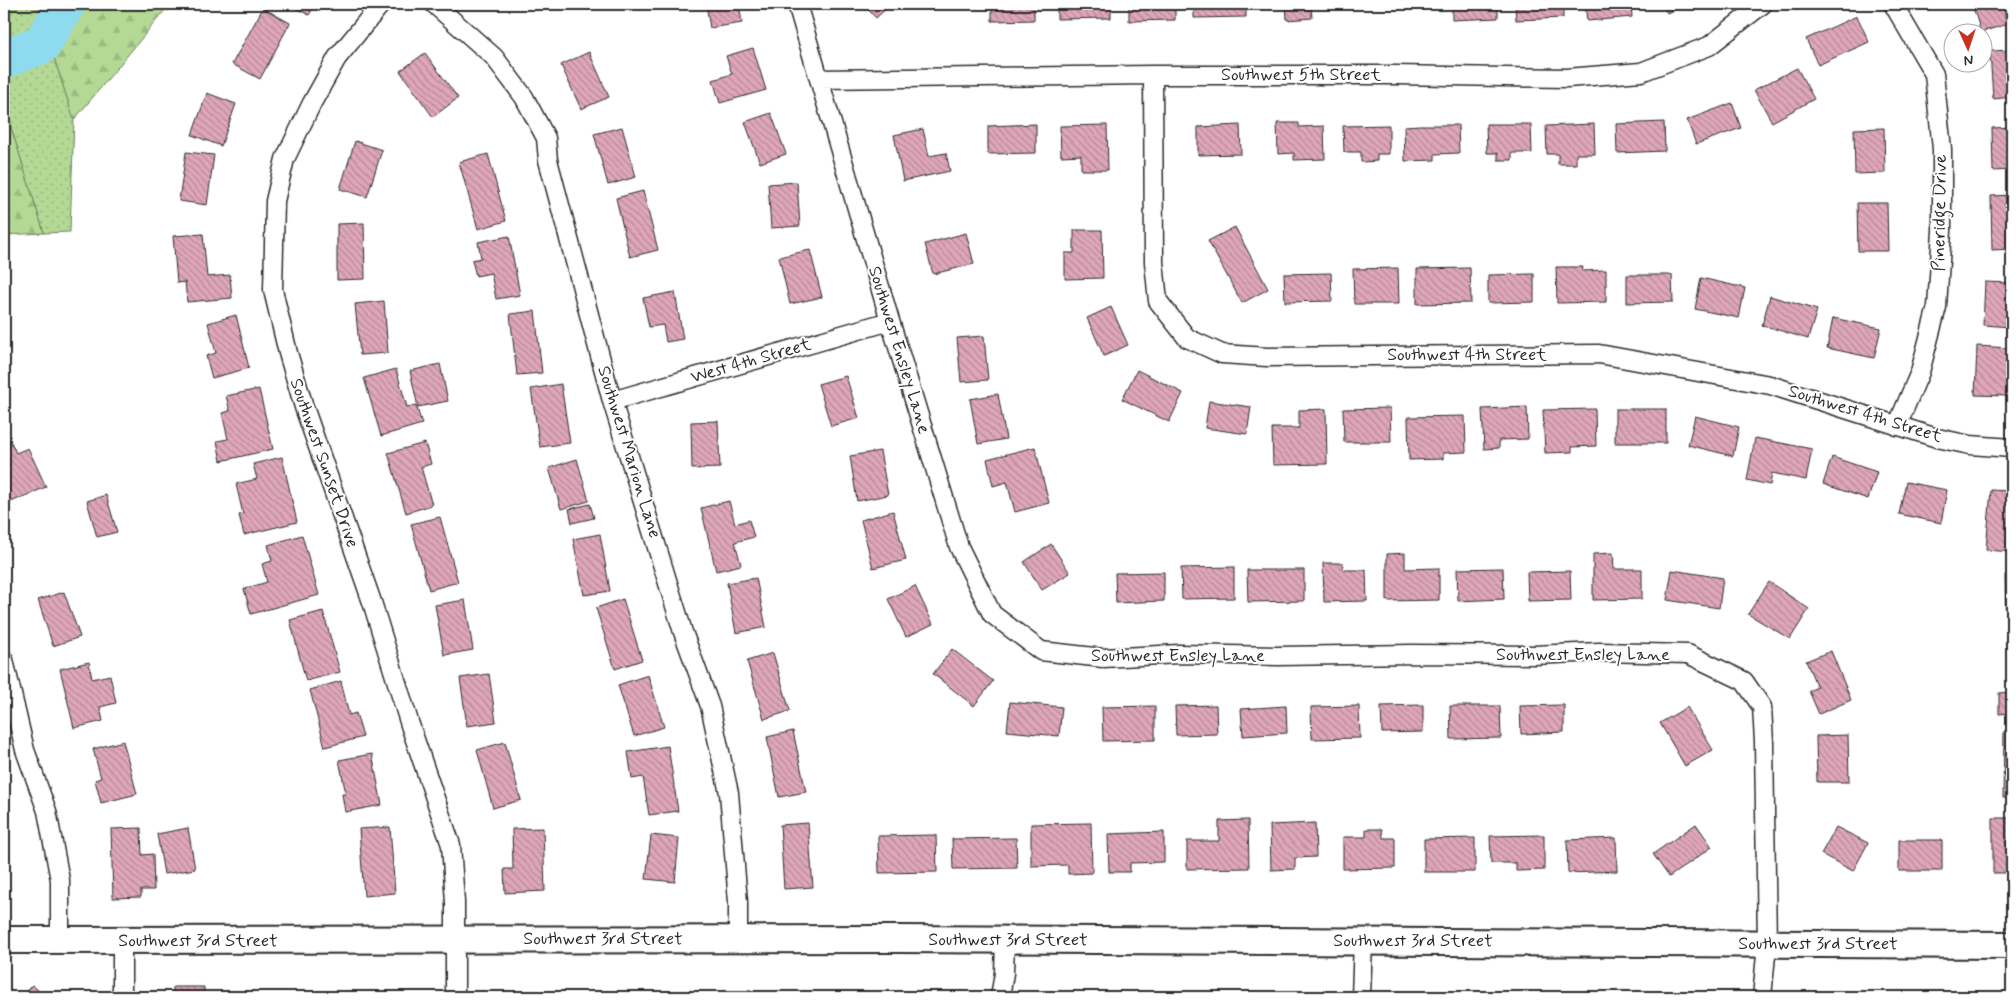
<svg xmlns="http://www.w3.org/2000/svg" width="2016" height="1001" viewBox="0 0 2016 1001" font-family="Mynerve,sans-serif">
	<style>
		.grass { fill: url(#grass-dots); stroke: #6f8260 }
		.forest { fill: url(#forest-firs); stroke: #6f8260 }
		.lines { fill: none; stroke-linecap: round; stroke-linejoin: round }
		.river { stroke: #8edaee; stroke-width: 39 }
		.building { fill: url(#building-back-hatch); stroke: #2b2b2b }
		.minor-casing { stroke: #2b2b2b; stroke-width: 21 }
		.secondary-casing { stroke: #2b2b2b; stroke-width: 30 }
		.minor { stroke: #fff; stroke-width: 18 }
		.secondary { stroke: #fff; stroke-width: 26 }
		.labels { text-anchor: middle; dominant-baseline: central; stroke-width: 4; stroke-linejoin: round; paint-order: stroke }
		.street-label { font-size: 18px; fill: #2b2b2b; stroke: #fff }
	</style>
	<defs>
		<pattern id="grass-dots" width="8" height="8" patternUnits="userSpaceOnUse" patternTransform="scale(1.25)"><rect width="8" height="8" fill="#b3d995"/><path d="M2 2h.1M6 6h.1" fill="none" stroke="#9aba81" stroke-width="1.8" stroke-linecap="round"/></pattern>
		<pattern id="forest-firs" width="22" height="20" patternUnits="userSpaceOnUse" patternTransform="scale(1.25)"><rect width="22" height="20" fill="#b3d995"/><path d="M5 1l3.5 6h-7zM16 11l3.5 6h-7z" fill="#9aba81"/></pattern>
		<pattern id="building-back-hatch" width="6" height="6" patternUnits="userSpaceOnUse" patternTransform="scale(1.25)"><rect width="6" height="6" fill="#dfa7b9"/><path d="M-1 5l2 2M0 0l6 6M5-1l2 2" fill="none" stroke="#b58897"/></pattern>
	</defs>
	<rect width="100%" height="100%" fill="#fff"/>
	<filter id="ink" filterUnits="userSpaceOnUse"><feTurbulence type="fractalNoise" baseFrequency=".02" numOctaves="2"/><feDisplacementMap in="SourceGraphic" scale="10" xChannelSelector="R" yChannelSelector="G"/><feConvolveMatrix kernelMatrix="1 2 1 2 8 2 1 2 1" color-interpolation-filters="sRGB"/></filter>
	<g filter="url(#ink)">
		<path class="grass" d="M4,4h33l37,116 -4,112 -26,1 -40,-128z"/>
		<path class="forest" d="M37,4h133l-96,116z
			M4,105l40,128 -40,2z"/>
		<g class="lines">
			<path class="river" d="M4,59l38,-15 24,-40"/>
		</g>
		<path class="building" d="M288,4h27l-6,11z
			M706,4h33l3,19 -32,5z
			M863,4h28l-15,14z
			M992,4h42v16l-42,1z
			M1057,4h54v14l-54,1z
			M1129,4h46v16l-46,1z
			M1194,4h52v13l-52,1z
			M1286,4h25l1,14 -25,2z
			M1452,4h46v14l-46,2z
			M1515,4h48v14l-47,2z
			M1585,4h46l1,13 -45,4z
			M1661,4h25l-19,9z
			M1972,4h30l6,20 -27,8z
			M263,8l27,15 -30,56 -28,-15z
			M1857,16l12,26 -51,23 -12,-26z
			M753,48l13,42 -46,13 -7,-23 19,-6 -6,-18z
			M2012,50v47l-19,2 -3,-48z
			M589,52l20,45 -28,12 -20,-44z
			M425,53l33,45 -25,19 -33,-46z
			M1797,68l17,31 -42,23 -18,-32z
			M207,93l29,11 -15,42 -29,-11z
			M1732,103l9,25 -45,16 -9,-24z
			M771,113l15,41 -26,9 -15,-41z
			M1664,122l1,29 -48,2 -1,-29z
			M1277,123h22v4l25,-1 1,33 -31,1v-7l-16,1z
			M1036,124v29l-48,1v-28z
			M1486,124h45l1,29h-20v7h-14v-7h-11z
			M1594,124l1,30h-19v10h-18v-10h-11l-1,-28z
			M1107,125l1,45h-27v-15l-20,1 -1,-30z
			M1240,125l1,29 -43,1v-28z
			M1389,125v29h-12v7l-16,1v-10h-17l-1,-26z
			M1420,125h38l1,28 -24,1v6l-30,1 -1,-35z
			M622,127l14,50 -28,8 -14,-51z
			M2012,127v43l-19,1 -1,-43z
			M1884,128l1,45 -30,1 -1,-45z
			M923,129l6,27 17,-3 4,18 -47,10 -9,-46z
			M355,141l27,9 -15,47 -27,-8z
			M186,152l28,3 -7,50 -28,-4z
			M488,154l18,67 -28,8 -19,-67z
			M797,182l3,44 -29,2 -3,-44z
			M643,191l15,59 -28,7 -14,-59z
			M2012,195v54l-20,1 -1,-54z
			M1857,203h30l1,48h-30z
			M364,223l1,56 -28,1v-56z
			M1235,227l33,62 -26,14 -34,-62z
			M1074,230h28l1,48 -38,1v-26h9z
			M966,233l8,31 -41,10 -8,-30z
			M203,234l4,43 23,-2 2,23 -45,4 -2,-20 -8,1 -4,-47z
			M509,236l11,59 -24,4 -5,-26 -15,3 -4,-16 9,-2 -3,-16z
			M810,250l12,47 -32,7 -11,-47z
			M1556,267h27l-1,4 24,-1v32l-49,1z
			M1398,268l1,36h-45l-1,-35z
			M1470,268l1,35 -54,1v-35z
			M1331,273l1,28 -47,1 -1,-28z
			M1534,274v28l-46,1v-28z
			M1627,275h45l1,27 -46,1z
			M1701,278l44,10 -6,30 -44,-9z
			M1985,282l27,1 -1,44 -28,-2z
			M675,292l8,47 -17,3 -3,-17 -14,2 -6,-29z
			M1770,296l47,14 -9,29 -46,-14z
			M384,301l4,52 -28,2 -5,-51z
			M1111,307l17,38 -24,11 -17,-38z
			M535,311l7,62 -25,2 -7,-61z
			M236,315l13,53 -37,10 -6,-22 10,-3 -8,-30z
			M1833,318l48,10 -7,30 -47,-10z
			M984,336l4,44 -27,2 -4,-44z
			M1977,346l32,2 -2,48 -32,-1z
			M440,364l8,37 -30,6 -8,-36z
			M396,369l11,38 9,-2 6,19 -41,12 -17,-58z
			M1137,370l46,23 -14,29 -47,-23z
			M846,376l13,42 -28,8 -13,-42z
			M561,384l9,59 -30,4 -9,-58z
			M259,389l14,60 -52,12 -4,-20 11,-2 -6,-26 8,-2 -4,-15z
			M998,394l8,45 -28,5 -8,-45z
			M1209,401l42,6 -4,27 -42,-6z
			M1527,407l1,32 -29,1v8l-15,1 -2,-40z
			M1390,408l1,34h-47l-1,-33z
			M1326,409l1,55 -54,1 -1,-37h27v-18z
			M1595,409l1,37 -24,1v5l-27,1 -2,-43z
			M1615,409h51v34h-51z
			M1465,416l1,36 -23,1v6l-34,1 -1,-43z
			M1695,416l44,11 -6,29 -45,-11z
			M718,421l2,47 -28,1 -1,-47z
			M1755,438l57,11 -6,31 -34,-7 -2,12 -23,-5z
			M10,440l6,13 12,-5 18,39 -42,18v-62z
			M425,443l6,21 -10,3 11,38 -26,8 -18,-60z
			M1035,447l14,56 -34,9 -8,-30 -14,4 -6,-27z
			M880,451l8,44 -31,6 -7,-45z
			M282,457l15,65 -53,13 -5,-20 4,-1 -7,-30 21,-5 -4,-15z
			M1832,457l45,15 -9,27 -45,-15z
			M577,459l12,42 -28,8 -12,-41z
			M1906,482l41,8 -6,33 -42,-9z
			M1991,490l21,1v61l-26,-2z
			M106,495l11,37 -20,5 -10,-36z
			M729,501l6,23 14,-4 5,17 -19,5 6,23 -25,6 -15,-63z
			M590,504l4,14 -22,5 -3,-14z
			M893,511l13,49 -33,8 -12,-48z
			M440,517l18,65 -29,8 -18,-66z
			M600,534l10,57 -26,4 -11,-56z
			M302,535l17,60 -68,19 -7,-25 23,-7 -5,-18 10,-3 -4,-16z
			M1051,544l19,29 -28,17 -18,-28z
			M1405,553v16l34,-1v32l-52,1v-47z
			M1613,553l1,16h28v30l-49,1v-46z
			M1323,563h20v7h23l1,31 -43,1z
			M1234,567v31l-52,1 -1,-31z
			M1503,568l1,31 -46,2 -1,-32z
			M1247,570h57v31l-56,1z
			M1672,570l51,8 -4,30 -52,-8z
			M1570,571l1,29 -43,1 -1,-29z
			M1164,572v29l-48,2 -1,-30z
			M2012,574v58h-6l-1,-57z
			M756,578l10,49 -30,6 -9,-50z
			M1769,582l40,27 -19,30 -42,-25z
			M915,586l18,38 -27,13 -18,-38z
			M64,592l16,45 -27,9 -15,-46z
			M623,599l19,61 -27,9 -19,-61z
			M465,600l8,50 -29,5 -9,-50z
			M323,611l17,61 -34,9 -16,-61z
			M952,649l41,32 -19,25 -41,-32z
			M1831,651l20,49 -32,14 -10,-23 8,-4 -11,-26z
			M773,653l17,58 -26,8 -17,-58z
			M89,662l3,17 18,-4 6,28 -16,4 3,14 -29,7 -14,-59z
			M2009,669h3v44l-13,1v-21l11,-1z
			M489,674l7,48 -29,4 -7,-48z
			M648,675l16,52 -30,9 -16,-51z
			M341,681l8,34 7,-2 7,24 -38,10 -15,-57z
			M1010,702l52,5 -3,29 -52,-5z
			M1216,705l1,29 -41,1 -1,-29z
			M1423,705v27l-41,1 -1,-27z
			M1564,705v27l-43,2 -1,-28z
			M1155,706v34l-52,1 -1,-34z
			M1286,706l1,27 -44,3 -2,-27z
			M1359,706l1,32 -48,1 -1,-32z
			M1450,706h50l1,32 -50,1z
			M1687,707l26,43 -28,16 -25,-43z
			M793,731l13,61 -27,5 -12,-60z
			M2004,731h8v67h-9z
			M1848,735l1,47h-32l-1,-46z
			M123,741l14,53 -36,9 -6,-23 6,-2 -8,-29z
			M505,742l16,58 -28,8 -16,-58z
			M668,746l10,65 -29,4 -6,-38 -11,2 -4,-27z
			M372,754l10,51 -37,7 -3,-18h4l-7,-34z
			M1993,818h19v55h-19z
			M1248,820l1,48 -62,1v-28h32v-20z
			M808,823l5,64 -29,2 -4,-64z
			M1091,823l1,50 -24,1v-9l-37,1v-42z
			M1315,823l1,34 -21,1v11l-24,1 -1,-45z
			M1696,824l16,23 -43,30 -16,-23z
			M390,827l5,66 -31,3 -5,-67z
			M1836,827l32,16 -15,28 -32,-17z
			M141,828l1,27 11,-1 1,36h-13v7l-28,1 -2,-69z
			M188,828l7,41 -31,5 -7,-40z
			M543,828l2,63 -40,2 -1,-24h9l-1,-40z
			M1366,829h16l1,9h12v30l-52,1v-32h23z
			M1164,832v30l-34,1v9h-21l-1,-38z
			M651,835l28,3 -4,44 -29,-3z
			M936,835l1,37 -58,1 -1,-37z
			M1544,835v35l-28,1v-8h-25l-1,-27z
			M1016,838l1,30 -64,1 -1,-30z
			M1475,838v34h-51v-33z
			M1616,838l1,33 -49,2 -1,-33z
			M1899,840h43v31h-43z
			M32,985l14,12h-25z
			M173,987h31v10h-31z"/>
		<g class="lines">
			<defs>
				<path id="minor" d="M381,4l-44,54 -25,45 -27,56 -10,42 -2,89 15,63 16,54 68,195 38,123 41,120 4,57v95
					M434,4l60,53 30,40 22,41 2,22 64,241 71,231 27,74 19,87 9,109v37
					M797,4l93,317 69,226 33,67 49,37 62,7 76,-4 99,2 135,-2 121,1 65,-3 89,2 56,27 18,26 2,35 3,202 -5,53
					M1893,4l41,70 8,75v82l-5,76 -17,65 -23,54
					M1153,75l1,187 4,39 29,37 35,16 45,3 332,-3 171,31 167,53 33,7 42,3
					M819,79l334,-4h242l172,3 74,-6 68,-26 54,-42
					M612,401l278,-80
					M4,660l21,90 22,61 13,69v60
					M122,997v-56
					M1000,997l4,-24 1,-33
					M1361,997l2,-57"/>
				<path id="secondary" d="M4,940l893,-1 1115,6"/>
			</defs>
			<use href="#minor" class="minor-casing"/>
			<use href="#secondary" class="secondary-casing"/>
			<use href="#minor" class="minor"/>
			<use href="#secondary" class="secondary"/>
		</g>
	</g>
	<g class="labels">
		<g class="street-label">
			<text x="1301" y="75">Southwest 5th Street</text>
			<text transform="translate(1940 213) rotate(-89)">Pineridge Drive</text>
			<text transform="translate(899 350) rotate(73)">Southwest Ensley Lane</text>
			<text x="1467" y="355">Southwest 4th Street</text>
			<text transform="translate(751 361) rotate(-16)">West 4th Street</text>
			<text transform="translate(1865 414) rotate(17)">Southwest 4th Street</text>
			<text transform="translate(629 452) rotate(73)">Southwest Marion Lane</text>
			<text transform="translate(324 463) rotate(71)">Southwest Sunset Drive</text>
			<text x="1583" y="655">Southwest Ensley Lane</text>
			<text x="1178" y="656">Southwest Ensley Lane</text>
			<text x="603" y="939">Southwest 3rd Street</text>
			<text x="1008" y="940">Southwest 3rd Street</text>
			<text x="198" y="941">Southwest 3rd Street</text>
			<text x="1413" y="941">Southwest 3rd Street</text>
			<text x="1818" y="944">Southwest 3rd Street</text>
		</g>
	</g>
	<rect width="2016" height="1001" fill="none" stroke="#fff" stroke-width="20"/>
	<rect x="10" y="10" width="1996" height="981" fill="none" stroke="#2b2b2b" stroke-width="2" filter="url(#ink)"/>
	<g transform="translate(1968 48) rotate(177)"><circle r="24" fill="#ffffff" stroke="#aaaaaa"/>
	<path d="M0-4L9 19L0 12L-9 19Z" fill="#c8321e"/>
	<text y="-8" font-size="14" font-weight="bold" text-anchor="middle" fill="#2b2b2b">N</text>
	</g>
</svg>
